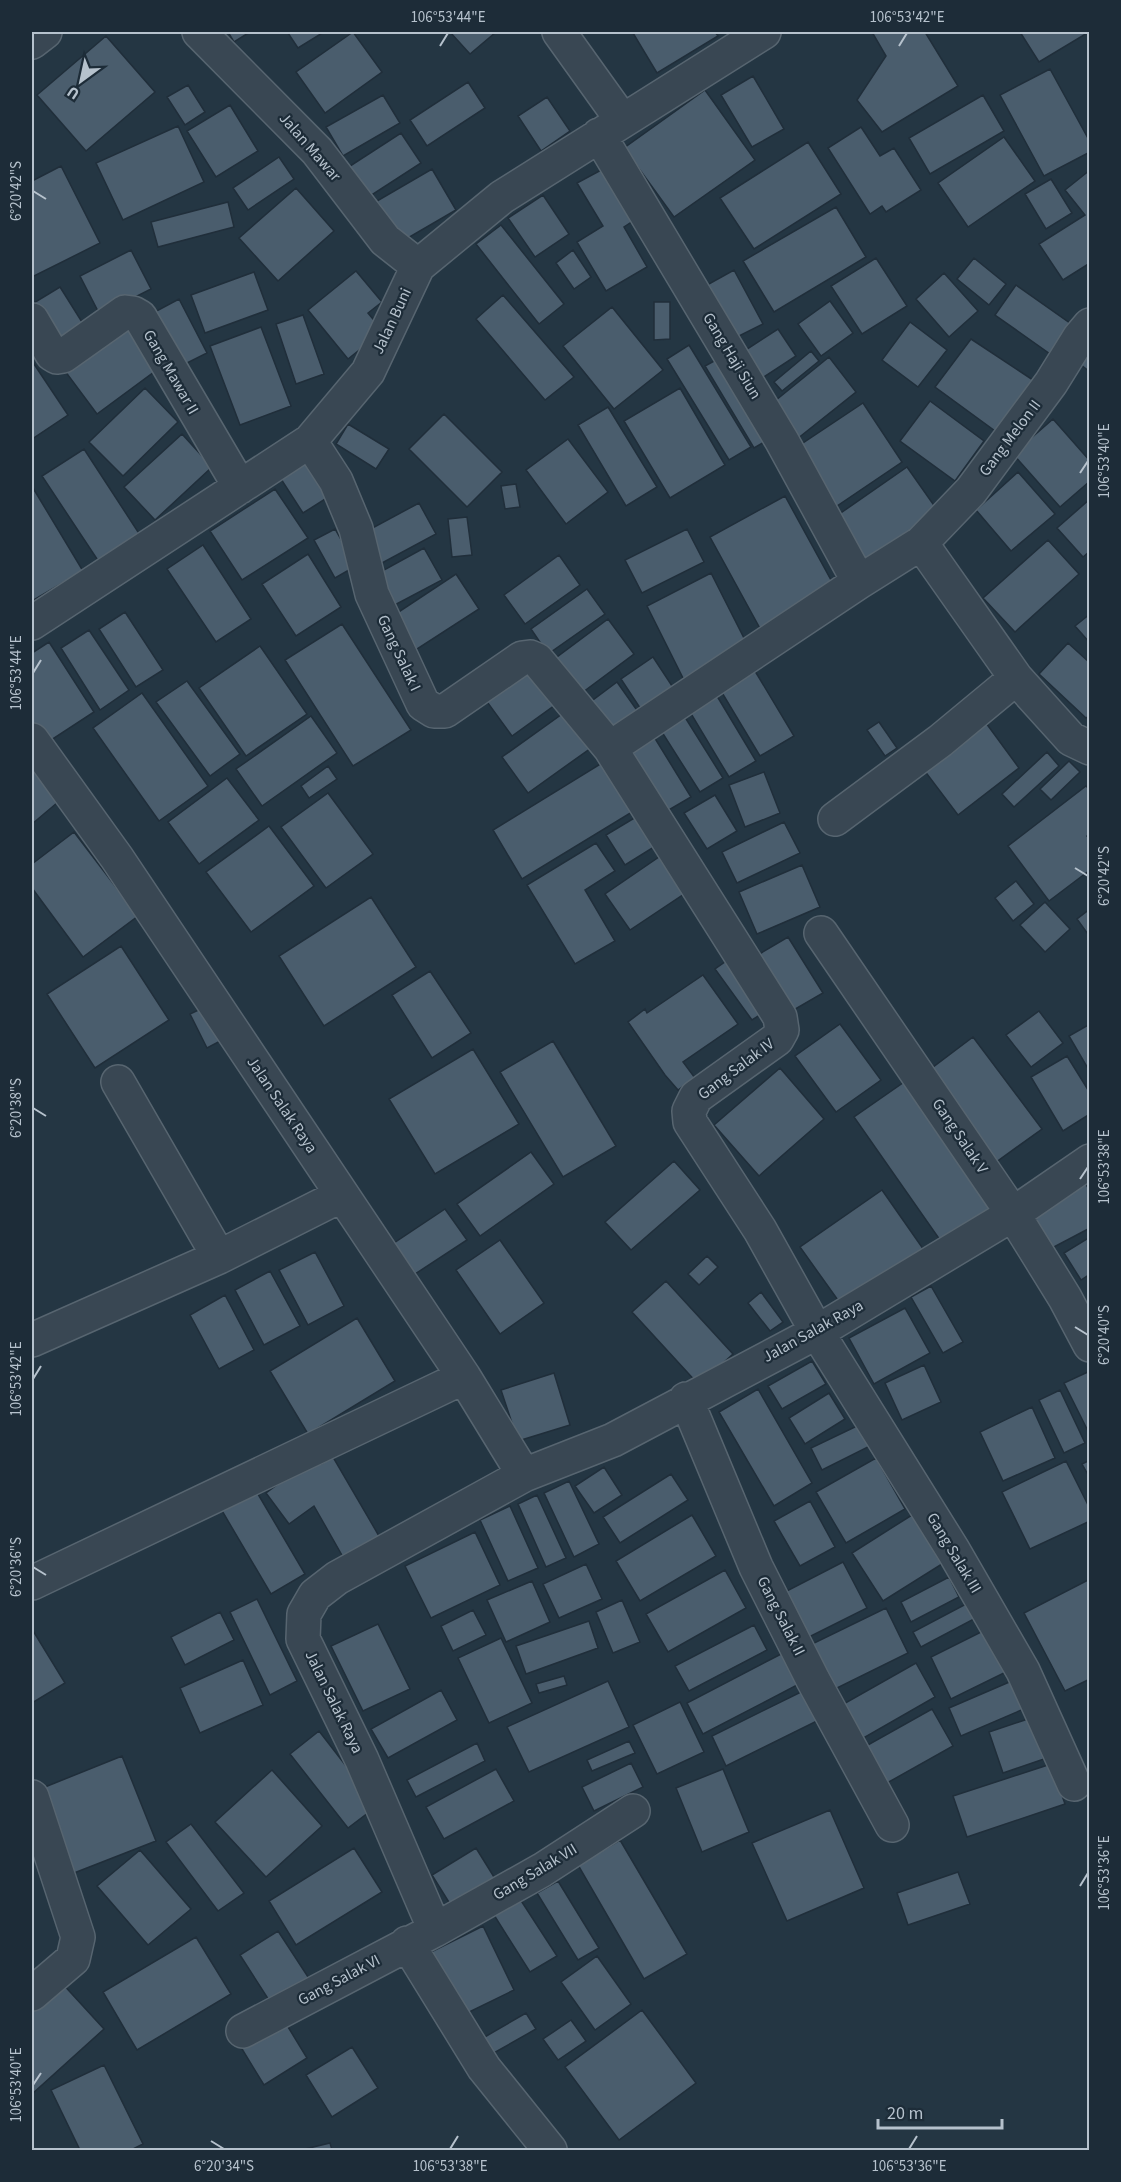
<svg xmlns="http://www.w3.org/2000/svg" width="1121" height="2182" viewBox="0 0 1121 2182" font-family="'Source Sans 3',sans-serif">
	<style>
		.building { fill: #4a5d6d; stroke: #202e3a; stroke-width: 1.5 }
		.lines { fill: none; stroke-linecap: round; stroke-linejoin: round }
		.minor-casing { stroke: #576570; stroke-width: 36 }
		.minor { stroke: #394753; stroke-width: 33 }
		.ticks { fill: none; stroke: #b6c2cd; stroke-width: 2 }
		.labels { text-anchor: middle; dominant-baseline: central; stroke-width: 4.5; stroke-linejoin: round; paint-order: stroke }
		.street-label { font-size: 16px; fill: #b6c2cd; stroke: #1d2c38 }
		.neatline { fill: none; stroke: #b6c2cd; stroke-width: 2 }
		.ticks-label { font-size: 15px; text-anchor: middle; fill: #b6c2cd }
	</style>
	<rect width="100%" height="100%" fill="#243643"/>
	<path class="building" d="M228,32h22l-16,10z
		M290,32h34l-26,16 -10,-15z
		M353,32l29,40 -57,41 -29,-41z
		M450,32h46l-26,22z
		M635,32h80l3,4 -61,37 -24,-40z
		M872,32h53l33,54 -76,46 -25,-32 29,-44z
		M1020,32h69l-50,30z
		M106,36l49,56 -69,59 -49,-56z
		M1050,69l40,73v10l-46,24 -44,-81z
		M753,76l31,53 -32,18 -31,-52z
		M468,82l17,26 -58,38 -17,-26z
		M188,85l17,27 -20,13 -18,-28z
		M705,90l50,70 -81,57 -50,-69z
		M383,95l17,28 -57,33 -17,-29z
		M983,95l21,36 -74,43 -21,-36z
		M547,97l23,34 -29,20 -23,-35z
		M230,105l28,46 -42,26 -29,-46z
		M178,126l26,56 -81,38 -27,-57z
		M861,127l19,29 14,-8 27,42 -35,22 -4,-6 -12,8 -42,-66z
		M401,133l20,30 -54,35 -20,-30z
		M1004,137l31,44 -67,46 -30,-44z
		M808,142l33,52 -87,55 -34,-51z
		M279,157l15,22 -46,31 -15,-22z
		M61,166l39,77 -68,34v-96z
		M432,169l24,41 -55,32 -24,-41z
		M603,169l30,52 -9,6 23,40 -41,24 -29,-49 26,-16 -26,-43z
		M1090,170v93l-27,17 -24,-36 46,-29 -20,-25z
		M1051,179l21,34 -26,16 -21,-35z
		M296,188l38,43 -56,50 -39,-43z
		M543,195l26,39 -34,23 -27,-39z
		M228,202l6,25 -76,20 -7,-25z
		M836,207l30,50 -92,55 -31,-51z
		M501,225l63,79 -25,20 -63,-80z
		M131,250l20,39 -51,26 -20,-39z
		M573,250l18,27 -17,12 -18,-26z
		M876,258l31,48 -45,28 -31,-48z
		M974,258l32,26 -17,21 -32,-26z
		M734,270l29,54 -28,14 -28,-53z
		M356,271l26,31 -14,11 15,18 -35,28 -40,-49z
		M254,272l14,38 -63,23 -14,-38z
		M944,273l34,38 -29,26 -33,-38z
		M1016,285l58,41 -21,30 -58,-41z
		M60,287l27,43 -30,19 -25,-45z
		M503,295l71,82 -29,23 -69,-81z
		M179,299l28,54 -30,15 -28,-53z
		M830,301l23,32 -32,23 -23,-32z
		M654,302h16v37l-16,1z
		M612,307l51,63 -49,39 -51,-63z
		M303,315l21,59 -28,10 -20,-60z
		M126,319l36,47 -65,48 -35,-47z
		M910,322l37,28 -29,37 -36,-27z
		M261,327l30,79 -51,19 -30,-79z
		M778,329l18,27 -37,24 -18,-27z
		M971,339l65,43 -34,54 -67,-49z
		M689,345l62,102 -22,13 -62,-101z
		M811,351l8,10 -37,30 -8,-9z
		M1090,354v18l-10,-8z
		M725,355l48,82 -19,11 -49,-82z
		M829,357l27,35 -59,47 -27,-34z
		M32,361l36,54 -36,24z
		M145,388l33,34 -55,54 -34,-34z
		M680,388l45,77 -55,33 -46,-77z
		M930,401l54,40 -29,40 -55,-40z
		M863,403l39,59 -68,46 -40,-59z
		M608,407l49,80 -31,19 -48,-81z
		M444,414l58,58 -35,35 -58,-58z
		M1053,419l37,42v20l-30,26 -47,-53z
		M348,424l41,25 -13,20 -40,-25z
		M182,434l30,33 -57,53 -31,-33z
		M568,439l40,53 -42,32 -40,-54z
		M84,449l58,89 -41,27 -59,-89z
		M308,461l22,35 -27,17 -22,-34z
		M907,467l33,47 -73,50 -32,-47z
		M1018,472l37,42 -44,37 -35,-41z
		M516,484l4,23 -15,2 -4,-23z
		M33,488l50,83 -51,30v-112z
		M275,489l33,49 -66,42 -32,-49z
		M785,496l52,95 -75,41 -52,-95z
		M1090,499v52l-7,6 -26,-29z
		M419,503l17,31 -54,29 -17,-31z
		M467,517l5,38 -20,2 -4,-38z
		M335,529l21,37 -21,12 -21,-38z
		M687,529l17,33 -62,31 -17,-33z
		M1048,540l31,34 -64,58 -32,-34z
		M203,545l48,74 -35,23 -49,-73z
		M424,548l18,32 -53,28 -16,-32z
		M308,554l33,53 -45,29 -34,-52z
		M559,555l21,30 -55,39 -21,-29z
		M711,573l39,77 -65,32 -38,-76z
		M456,574l23,35 -65,42 -23,-34z
		M587,589l18,25 -57,40 -17,-25z
		M125,612l38,58 -27,17 -37,-58z
		M1090,614v29l-15,-17z
		M608,619l26,35 -55,41 -26,-35z
		M342,624l69,106 -58,36 -68,-106z
		M89,630l40,60 -29,20 -39,-62z
		M49,642l45,70 -52,34 -10,-15v-78z
		M1068,643l22,20v52l-4,3 -47,-44z
		M260,646l47,68 -61,42 -47,-68z
		M653,657l25,38 -32,22 -25,-38z
		M528,668l27,37 -43,31 -27,-37z
		M755,671l39,65 -34,20 -39,-65z
		M187,681l53,73 -30,22 -54,-74z
		M617,682l24,34 -31,23 -25,-33z
		M142,693l66,93 -49,35 -66,-93z
		M717,696l39,65 -27,16 -39,-65z
		M565,712l26,36 -63,45 -26,-36z
		M683,714l40,64 -23,14 -40,-63z
		M311,716l26,37 -75,53 -26,-37z
		M879,722l18,26 -12,8 -18,-26z
		M986,723l33,45 -61,47 -34,-45z
		M648,727l43,70 -36,21 -42,-70z
		M1047,752l12,14 -45,41 -12,-13z
		M32,757l32,40 -32,27z
		M607,760l30,49 -115,70 -29,-49z
		M1069,761l11,11 -29,28 -11,-11z
		M328,766l9,13 -28,19 -8,-12z
		M764,772l16,41 -35,14 -16,-42z
		M227,778l32,42 -60,44 -31,-42z
		M1086,786l4,4v43l-3,3 3,4v30l-41,31 -41,-55z
		M328,793l45,61 -47,34 -45,-61z
		M715,795l22,36 -30,18 -23,-36z
		M636,817l18,30 -29,18 -19,-30z
		M784,822l16,31 -63,30 -15,-31z
		M269,826l45,60 -63,46 -45,-60z
		M74,832l64,84 -55,41 -51,-69v-24z
		M596,843l19,28 -30,19 30,51 -40,23 -48,-79z
		M659,857l25,37 -54,36 -25,-36z
		M802,865l18,42 -63,27 -18,-42z
		M1016,881l18,23 -21,17 -18,-23z
		M371,897l45,70 -92,59 -45,-70z
		M1045,902l25,27 -25,23 -25,-27z
		M1090,909v28l-13,-18z
		M788,937l35,56 -38,22 -34,-56z
		M121,946l48,74 -74,48 -48,-74z
		M732,957l37,52 -17,11 -37,-51z
		M430,971l41,62 -39,25 -40,-63z
		M703,975l35,49 -55,38 12,16 -17,12 -13,-15 -37,-53 17,-13 2,4z
		M211,1004l17,33 -21,11 -17,-34z
		M1039,1011l24,32 -32,24 -25,-32z
		M840,1024l41,56 -45,32 -41,-56z
		M1090,1024v48l-21,-36z
		M973,1037l69,92 -50,36 -68,-91z
		M553,1041l63,105 -53,31 -63,-105z
		M473,1049l46,75 -84,50 -46,-75z
		M1067,1056l23,37v21l-27,17 -32,-54z
		M780,1068l44,51 -65,57 -45,-51z
		M910,1078l95,132 -58,40 -93,-133z
		M531,1152l23,32 -74,52 -23,-32z
		M674,1161l26,29 -69,60 -26,-28z
		M1084,1181l6,10v37l-38,20 -22,-38z
		M882,1190l44,63 -81,57 -45,-63z
		M445,1209l22,31 -55,36 -21,-31z
		M1090,1237v37l-9,6 -17,-27z
		M500,1240l44,63 -44,31 -44,-64z
		M315,1252l29,54 -36,19 -29,-55z
		M707,1256l11,11 -19,18 -11,-11z
		M270,1271l30,55 -36,19 -29,-55z
		M666,1281l67,73 -34,31 -67,-73z
		M931,1286l32,56 -20,11 -32,-56z
		M761,1292l22,30 -13,9 -22,-28z
		M225,1295l29,55 -35,19 -29,-54z
		M905,1308l25,45 -56,31 -25,-46z
		M357,1318l38,63 -87,53 -38,-63z
		M812,1361l14,23 -44,25 -14,-23z
		M924,1365l17,37 -39,18 -17,-37z
		M1090,1371v64l-26,-52z
		M554,1373l16,52 -52,16 -17,-51z
		M758,1389l54,94 -38,23 -55,-94z
		M1060,1390l25,53 -21,10 -25,-53z
		M829,1393l16,26 -40,25 -16,-26z
		M1032,1407l23,51 -52,23 -23,-49z
		M859,1425l11,21 -48,24 -11,-22z
		M316,1456l5,8 12,-7 46,79 -36,21 -29,-51 -25,18 -23,-31z
		M876,1458l29,51 -59,34 -30,-51z
		M1090,1460v18l-8,-14z
		M1066,1461l24,48v12l-60,28 -28,-57z
		M604,1467l18,28 -28,18 -19,-27z
		M671,1474l17,26 -68,43 -17,-26z
		M569,1481l30,63 -25,13 -30,-64z
		M255,1489l50,85 -34,20 -50,-85z
		M537,1495l29,63 -20,9 -28,-63z
		M810,1501l25,46 -35,19 -26,-45z
		M510,1506l28,62 -30,13 -28,-61z
		M692,1515l24,41 -76,45 -24,-40z
		M912,1515l30,49 -59,37 -31,-48z
		M475,1532l25,53 -69,33 -26,-52z
		M843,1562l24,46 -66,33 -24,-45z
		M586,1564l16,35 -43,19 -16,-34z
		M725,1570l21,38 -78,44 -22,-38z
		M949,1577l10,20 -48,25 -10,-20z
		M1090,1579v100l-25,12 -41,-78z
		M532,1581l18,41 -44,20 -19,-42z
		M257,1599l40,82 -27,14 -40,-83z
		M622,1600l18,42 -27,11 -17,-41z
		M966,1604l8,15 -53,28 -8,-15z
		M886,1608l22,45 -75,37 -23,-45z
		M473,1610l13,25 -33,16 -12,-25z
		M220,1612l14,28 -49,25 -14,-28z
		M589,1621l9,27 -72,26 -10,-28z
		M378,1624l32,65 -47,22 -32,-65z
		M754,1625l13,25 -78,41 -14,-25z
		M32,1629l33,54 -33,20z
		M985,1630l21,42 -55,27 -20,-42z
		M501,1638l31,65 -43,20 -31,-65z
		M785,1652l16,31 -98,51 -16,-31z
		M243,1660l20,45 -63,28 -20,-45z
		M916,1663l19,34 -75,43 -20,-34z
		M564,1676l3,9 -28,8 -3,-9z
		M1014,1680l12,28 -65,28 -12,-28z
		M608,1681l21,46 -100,45 -22,-45z
		M441,1690l16,30 -69,38 -17,-29z
		M805,1690l16,29 -95,47 -14,-30z
		M680,1702l24,50 -47,22 -24,-49z
		M932,1709l21,37 -66,37 -21,-37z
		M1031,1718l13,41 -41,14 -14,-41z
		M319,1731l58,75 -29,22 -58,-74z
		M629,1741l6,12 -43,18 -5,-11z
		M477,1743l8,18 -69,36 -9,-17z
		M122,1756l34,85 -82,32 -34,-84z
		M631,1763l12,24 -49,24 -12,-24z
		M1051,1764l14,40 -98,33 -14,-41z
		M496,1769l18,32 -70,38 -18,-32z
		M723,1769l26,63 -47,20 -26,-64z
		M272,1770l50,56 -56,51 -51,-55z
		M830,1810l34,78 -77,33 -35,-78z
		M191,1824l53,69 -26,18 -52,-69z
		M620,1840l67,114 -43,25 -66,-114z
		M354,1848l28,44 -86,53 -27,-44z
		M476,1848l23,37 -44,27 -23,-37z
		M140,1850l51,59 -43,36 -51,-59z
		M958,1872l12,32 -62,21 -11,-32z
		M558,1881l41,67 -21,12 -41,-67z
		M520,1899l37,57 -27,16 -36,-57z
		M483,1926l31,64 -55,27 -32,-63z
		M278,1931l34,52 -38,25 -34,-53z
		M196,1937l35,57 -94,56 -34,-58z
		M597,1956l34,48 -36,26 -34,-48z
		M60,1981l44,48 -72,65v-88z
		M642,2010l54,73 -77,57 -54,-73z
		M526,2013l10,16 -44,25 -9,-16z
		M571,2020l15,21 -28,19 -15,-21z
		M285,2022l22,36 -43,27 -22,-36z
		M352,2047l26,41 -46,29 -26,-42z
		M104,2065l39,79 -12,6h-51l-29,-60z
		M330,2143l2,7h-31z"/>
	<g class="lines">
		<defs>
			<path id="minor" d="M199,32l118,119 68,89 33,26
				M559,32l63,88
				M32,42l13,-10
				M599,135l183,306 77,141
				M32,320l20,34 5,3 6,-1 62,-44 8,1 7,4 100,170
				M310,441l26,40 20,48 16,65 51,110 11,7h11l77,-53 8,-1 7,3 73,88 170,269 2,13 -5,9 -81,58 -7,14 1,11 70,108 57,102 136,218 70,121 51,113
				M921,543l50,-52 80,-108 28,-45 11,-13
				M32,623l278,-182 58,-69 50,-106 84,-69 262,-165
				M32,740l85,118 347,519 60,98
				M610,748l249,-166 62,-39 95,135 55,61 19,9
				M835,819l105,-78 76,-63
				M821,933l192,281 52,84 25,47
				M118,1082l101,175
				M32,1340l187,-83 123,-62
				M686,1399l70,168 57,113 79,145
				M32,1583l432,-206
				M32,1797l46,140 -5,22 -41,35
				M435,1930l-73,-170 -59,-121 1,-25 11,-19 22,-17 187,-103 89,-35 204,-108 196,-118 77,-53
				M407,1943l77,125 66,82
				M243,2031l192,-101 107,-60 91,-59"/>
		</defs>
		<use href="#minor" class="minor-casing"/>
		<use href="#minor" class="minor"/>
	</g>
	<path class="ticks" d="M440,46l8,-13M899,46l8,-13M33,191l13,8M1080,473l8,-12M33,673l8,-13M1075,868l13,8M33,1108l13,8M1080,1179l8,-12M1075,1327l13,8M33,1379l8,-13M33,1567l13,8M1080,1886l8,-13M33,2085l8,-12M211,2141l13,8M450,2149l8,-13M909,2149l8,-13"/>
	<g class="labels">
		<g class="street-label">
			<text transform="translate(310 147) rotate(49)">Jalan Mawar</text>
			<text transform="translate(392 321) rotate(-65)">Jalan Buni</text>
			<text transform="translate(732 356) rotate(59)">Gang Haji Siun</text>
			<text transform="translate(171 372) rotate(60)">Gang Mawar II</text>
			<text transform="translate(1010 438) rotate(-53)">Gang Melon II</text>
			<text transform="translate(399 653) rotate(65)">Gang Salak I</text>
			<text transform="translate(736 1069) rotate(-37)">Gang Salak IV</text>
			<text transform="translate(282 1105) rotate(56)">Jalan Salak Raya</text>
			<text transform="translate(960 1136) rotate(56)">Gang Salak V</text>
			<text transform="translate(813 1331) rotate(-29)">Jalan Salak Raya</text>
			<text transform="translate(954 1553) rotate(59)">Gang Salak III</text>
			<text transform="translate(781 1616) rotate(63)">Gang Salak II</text>
			<text transform="translate(334 1702) rotate(64)">Jalan Salak Raya</text>
			<text transform="translate(535 1872) rotate(-31)">Gang Salak VII</text>
			<text transform="translate(339 1980) rotate(-28)">Gang Salak VI</text>
		</g>
	</g>
	<rect width="1121" height="2182" fill="none" stroke="#1d2c38" stroke-width="66"/>
	<g transform="translate(81 81) rotate(213)" stroke="#1d2c38" stroke-width="4.5" paint-order="stroke">
	<path d="M0-4.5L10 22L0 15L-10 22Z" fill="#b6c2cd"/>
	<text y="-9" font-size="16" font-weight="bold" text-anchor="middle" fill="#b6c2cd">U</text>
	</g>
	<path d="M878 2119v9h124v-9" fill="none" stroke="#b6c2cd" stroke-width="3"/>
	<text x="887" y="2119" font-size="18" fill="#b6c2cd" stroke="#1d2c38" stroke-width="4.5" paint-order="stroke">20 m</text>
	<rect x="33" y="33" width="1055" height="2116" class="neatline"/>
	<g class="ticks-label">
		<text x="448" y="22">106°53'44"E</text>
		<text x="907" y="22">106°53'42"E</text>
		<text transform="translate(16 191) rotate(-90)" y="5">6°20'42"S</text>
		<text transform="translate(1104 461) rotate(-90)" y="5">106°53'40"E</text>
		<text transform="translate(16 673) rotate(-90)" y="5">106°53'44"E</text>
		<text transform="translate(1104 876) rotate(-90)" y="5">6°20'42"S</text>
		<text transform="translate(16 1108) rotate(-90)" y="5">6°20'38"S</text>
		<text transform="translate(1104 1167) rotate(-90)" y="5">106°53'38"E</text>
		<text transform="translate(1104 1335) rotate(-90)" y="5">6°20'40"S</text>
		<text transform="translate(16 1379) rotate(-90)" y="5">106°53'42"E</text>
		<text transform="translate(16 1567) rotate(-90)" y="5">6°20'36"S</text>
		<text transform="translate(1104 1873) rotate(-90)" y="5">106°53'36"E</text>
		<text transform="translate(16 2085) rotate(-90)" y="5">106°53'40"E</text>
		<text x="224" y="2171">6°20'34"S</text>
		<text x="450" y="2171">106°53'38"E</text>
		<text x="909" y="2171">106°53'36"E</text>
	</g>
</svg>
